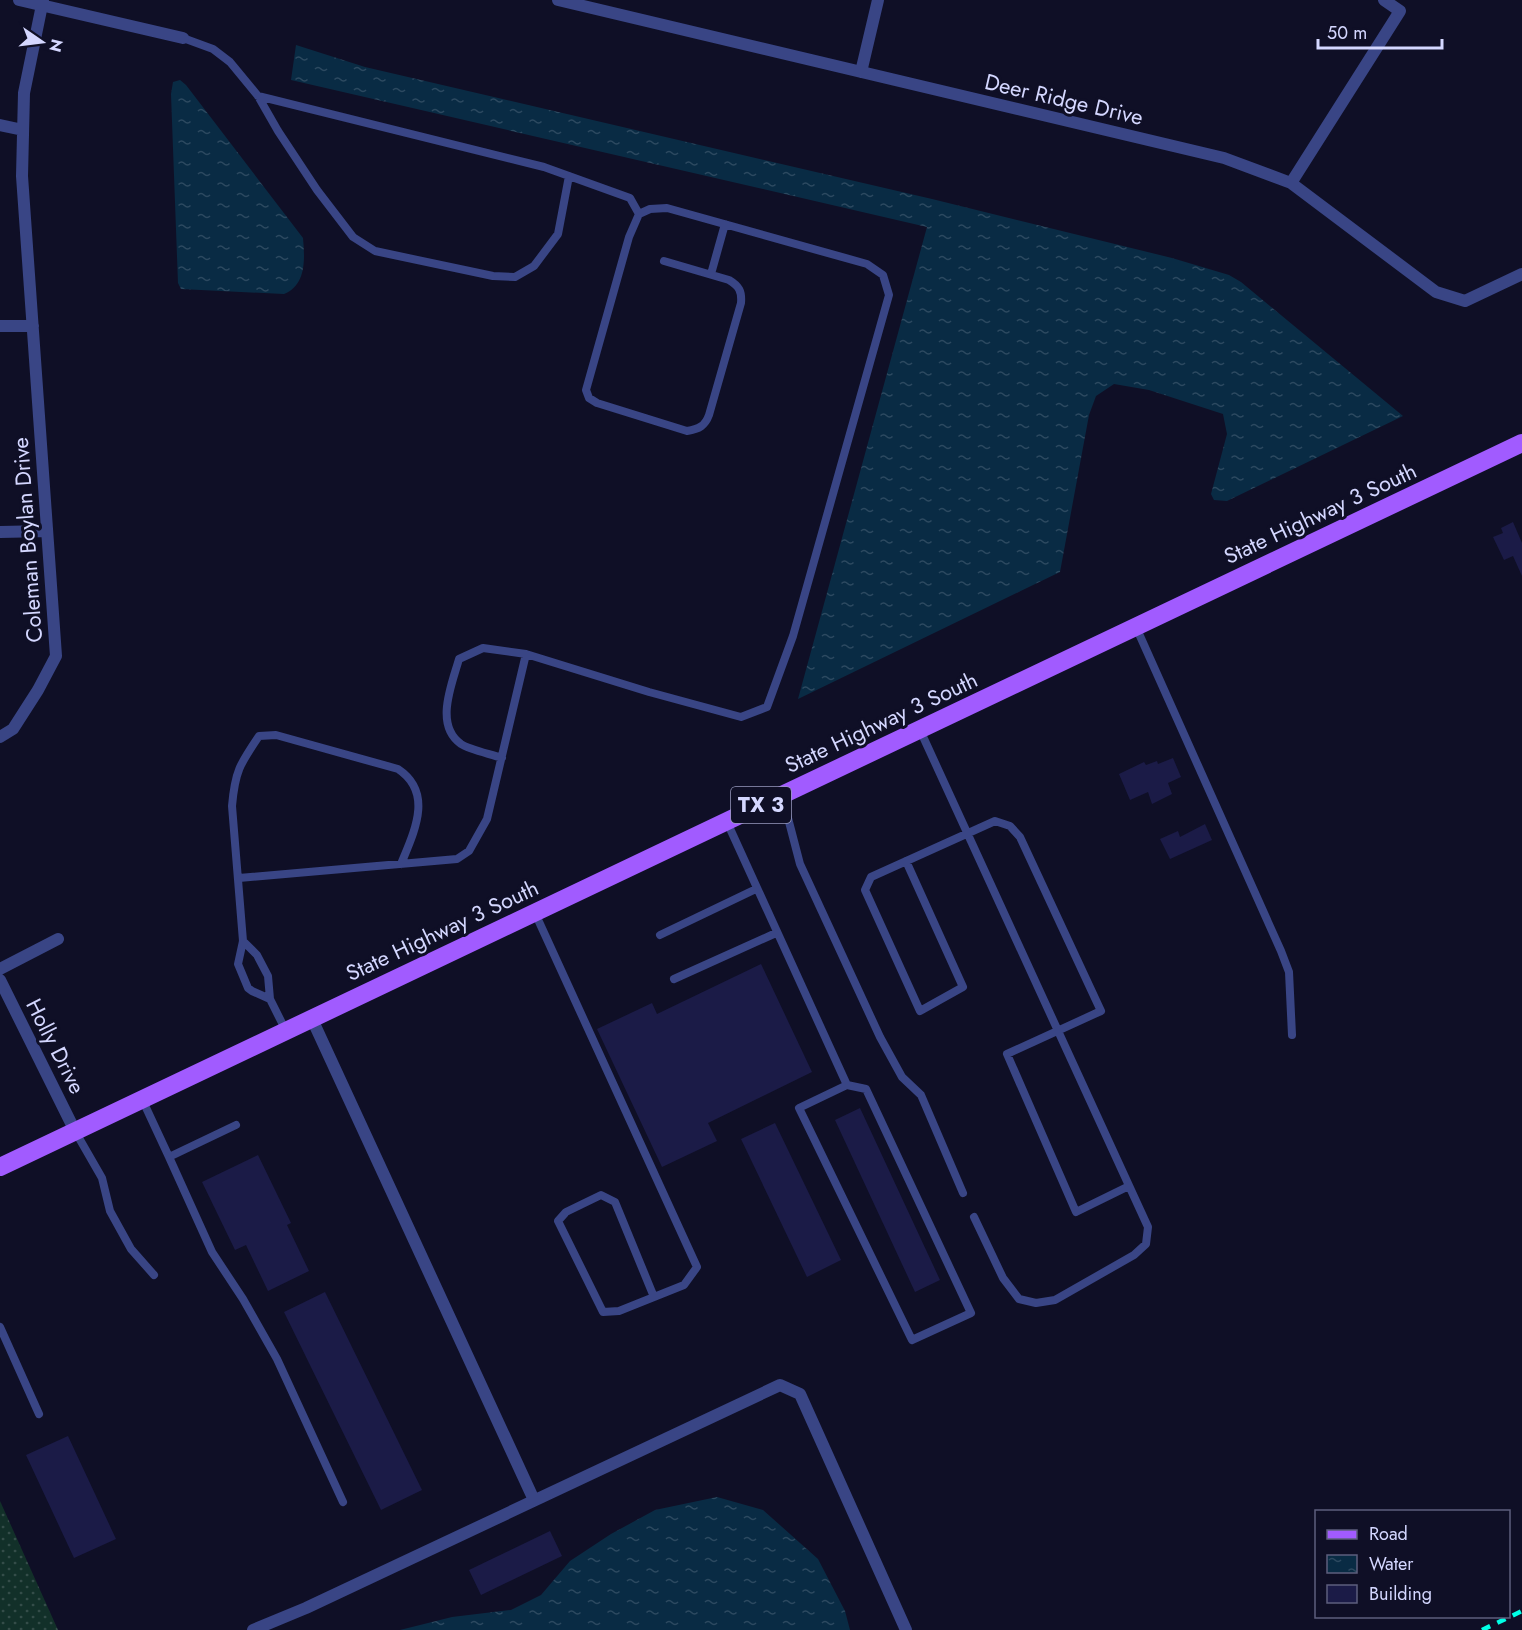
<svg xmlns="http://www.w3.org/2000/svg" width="1522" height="1630" viewBox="0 0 1522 1630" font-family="Jost,sans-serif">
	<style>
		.grass { fill: url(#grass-dots) }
		.water { fill: url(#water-ripples) }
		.building { fill: #1b1b47 }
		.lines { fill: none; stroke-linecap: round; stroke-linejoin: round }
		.lane { stroke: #394585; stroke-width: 8 }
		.street { stroke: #394585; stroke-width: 12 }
		.primary { stroke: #a15bff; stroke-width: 18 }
		.rail { stroke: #00ffe6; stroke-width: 4.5; stroke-dasharray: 9 8; stroke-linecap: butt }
		.labels { text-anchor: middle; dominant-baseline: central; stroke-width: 6; stroke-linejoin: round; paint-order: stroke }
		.shield { fill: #0f0f26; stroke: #999bbe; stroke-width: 1.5 }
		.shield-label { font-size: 21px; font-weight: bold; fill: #d4d7ff }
		.street-label { font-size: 22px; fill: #d4d7ff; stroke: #0f0f26 }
	</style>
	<defs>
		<pattern id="grass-dots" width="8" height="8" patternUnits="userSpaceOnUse" patternTransform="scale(1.5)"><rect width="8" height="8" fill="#123029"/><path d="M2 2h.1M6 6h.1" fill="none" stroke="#344d49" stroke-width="1.8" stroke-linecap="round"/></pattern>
		<pattern id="water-ripples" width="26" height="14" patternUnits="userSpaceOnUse" patternTransform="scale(1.5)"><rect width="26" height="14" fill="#092b44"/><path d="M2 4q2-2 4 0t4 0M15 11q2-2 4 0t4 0" fill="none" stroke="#2c4960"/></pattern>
	</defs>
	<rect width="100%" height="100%" fill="#0f0f26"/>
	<path class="grass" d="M0,1501l58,129h-58z"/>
	<path class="water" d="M296,45l69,22 567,132 240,59 57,17 12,7 162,134 -176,85 -13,-1 -3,-6 16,-60 -4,-20 -74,-24 -35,-6 -18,12 -7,19 -29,157 -262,127 129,-472 -636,-147z
		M180,80l6,5 117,153c2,22 3,47 -19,56l-103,-5 -3,-6 -7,-189 2,-12z
		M717,1497l46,13 55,49 27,52 5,19h-450l52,-13 59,-7 30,-15 29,-34 41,-27 44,-24z"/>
	<path class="building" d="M1513,522l9,21v33l-9,-20 -9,4 -11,-23 10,-4 -2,-5z
		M1173,758l8,19 -13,6 4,11 -20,10 -4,-12 -18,8 -11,-26 25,-12 2,3 11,-4 1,3z
		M1205,824l7,16 -42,19 -10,-20 18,-8 2,6z
		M761,964l51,108 -104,51 9,18 -55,26 -65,-138 55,-26 5,11z
		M860,1108l80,172 -25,12 -80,-172z
		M775,1123l66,137 -34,17 -66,-138z
		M258,1155l33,68 -4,2 22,46 -41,20 -22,-46 -11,5 -33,-68z
		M325,1292l97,198 -41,20 -97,-198z
		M68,1436l48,103 -42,19 -48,-103z
		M550,1531l12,25 -81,39 -12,-25z"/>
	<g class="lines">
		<path class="lane" d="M183,38l30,11 17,13 28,34 20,35 39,59 36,47 22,14 118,25 22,1 19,-11 24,-32 11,-58
			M258,96l286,71 86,31 9,16
			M711,274l14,-50
			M1136,627l145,324 8,21 3,63
			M920,730l228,497 -2,17 -12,11 -79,45 -19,3 -17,-4 -16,-21 -29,-61
			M502,758c-11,-4 -32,-8 -41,-14 -27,-19 -9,-60 -2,-85l24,-11 43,6
			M782,795l18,69 80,173 22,40 19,18 42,98
			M727,822l120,263 -48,23 113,232 59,-27 -105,-224 -19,-4
			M906,861l57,126 -43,24 -55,-121 6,-13 124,-56 15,5 10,11 81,174 -94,43 69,158 53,-26
			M239,878l218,-19 12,-8 18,-32 39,-165 123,38 92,25 26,-10 26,-71 96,-341 -6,-20 -16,-11 -200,-56 -17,1 -11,5 -10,23 -43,153 3,8 8,5 90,28c12,-2 18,-5 22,-16l32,-112c1,-12 -2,-17 -12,-23l-65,-19
			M535,913l162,354 -13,18 -65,26 -16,1 -45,-91 8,-9 35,-17 14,7 39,95
			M660,935l96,-46
			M243,941l14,14 11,21 2,23 16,32
			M674,979l102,-46
			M270,999l-18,-8 -4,-3 -10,-24 5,-23 -11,-135c3,-35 8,-42 27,-70l17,-1 122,34c36,24 16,63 3,95
			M142,1099l27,58 67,-32
			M75,1131l27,47 8,33 21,38 23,26
			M169,1157l43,95 31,47 34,60 66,143
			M0,1327l39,87"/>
		<path class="street" d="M19,0l164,38
			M558,0l666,158 67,25 145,109 29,9 57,-27
			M861,72l17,-72
			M0,125l23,5
			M1291,183l109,-172 -16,-11
			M0,326h33
			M0,532l47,-1
			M0,737l13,-8 25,-39 18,-34 -34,-480 2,-83 19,-93
			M0,969l58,-30
			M0,980l75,151
			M312,1019l222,481
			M253,1630l53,-22 474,-223 20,9 106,236"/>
		<path class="primary" d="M0,1167l1522,-724"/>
		<path class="rail" d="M1482,1630l40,-19"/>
	</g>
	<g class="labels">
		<rect class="shield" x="731" y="787" width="60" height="36" rx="4.5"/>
		<g class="shield-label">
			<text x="761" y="805">TX 3</text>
		</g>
		<g class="street-label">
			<text transform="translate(1064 99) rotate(13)">Deer Ridge Drive</text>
			<text transform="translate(1320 513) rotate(-25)">State Highway 3 South</text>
			<text transform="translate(27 540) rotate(-94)">Coleman Boylan Drive</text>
			<text transform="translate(881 722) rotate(-25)">State Highway 3 South</text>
			<text transform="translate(442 930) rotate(-25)">State Highway 3 South</text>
			<text transform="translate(56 1046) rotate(63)">Holly Drive</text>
		</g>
	</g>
	<rect x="1315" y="1510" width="195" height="108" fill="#0f0f26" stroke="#5e5f7d" stroke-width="1.5"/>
	<rect x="1327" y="1530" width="30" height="9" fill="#a15bff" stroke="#5e5f7d" stroke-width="1.5"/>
	<text x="1369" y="1540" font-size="18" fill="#d4d7ff">Road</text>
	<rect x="1327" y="1555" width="30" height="18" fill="url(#water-ripples)" stroke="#5e5f7d" stroke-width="1.5"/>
	<text x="1369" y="1570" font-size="18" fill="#d4d7ff">Water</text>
	<rect x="1327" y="1585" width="30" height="18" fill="#1b1b47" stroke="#5e5f7d" stroke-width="1.5"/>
	<text x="1369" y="1600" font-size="18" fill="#d4d7ff">Building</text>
	<g transform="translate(42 42) rotate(104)" stroke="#0f0f26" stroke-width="4.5" paint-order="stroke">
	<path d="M0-4.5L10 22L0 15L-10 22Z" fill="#d4d7ff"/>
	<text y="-9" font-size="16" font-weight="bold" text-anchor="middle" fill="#d4d7ff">N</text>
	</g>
	<path d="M1318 39v9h124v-9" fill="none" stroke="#d4d7ff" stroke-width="3"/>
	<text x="1327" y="39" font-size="18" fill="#d4d7ff" stroke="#0f0f26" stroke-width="4.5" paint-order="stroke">50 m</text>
</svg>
